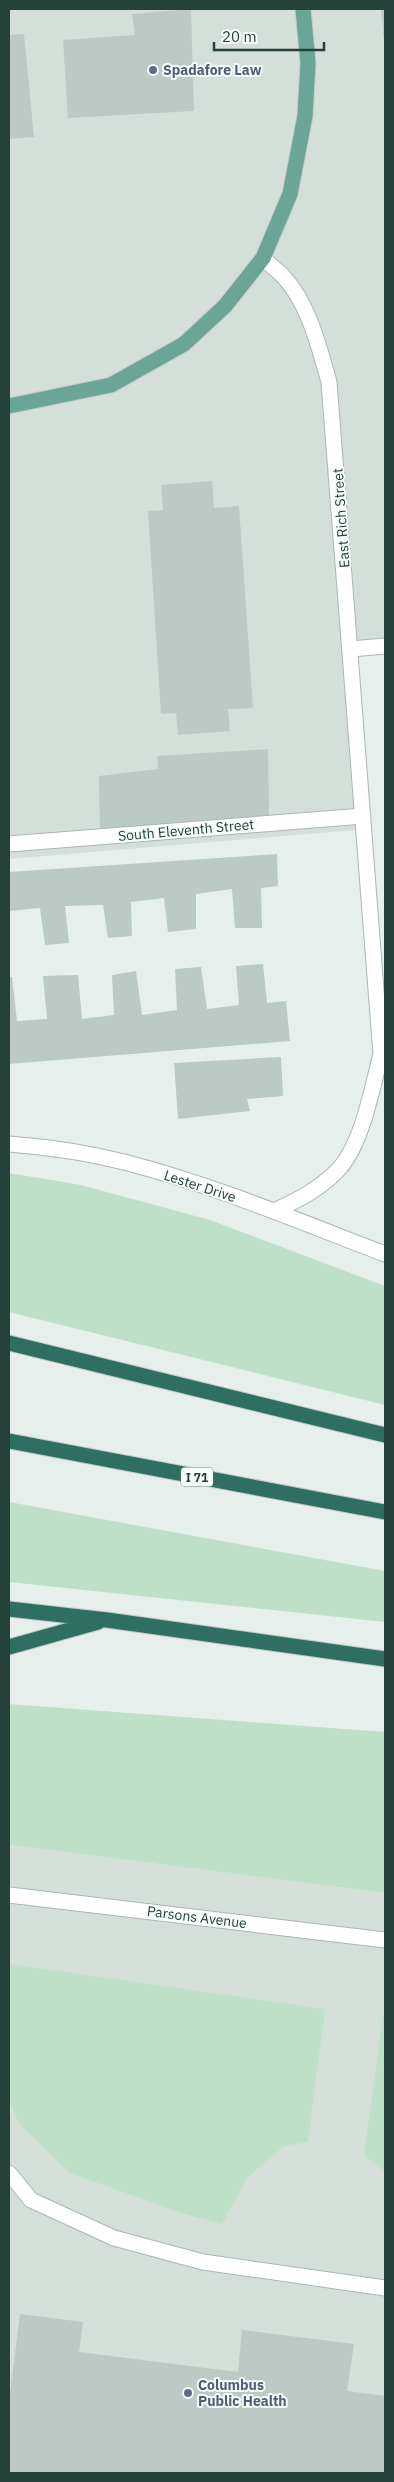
<svg xmlns="http://www.w3.org/2000/svg" width="394" height="2482" viewBox="0 0 394 2482" font-family="'IBM Plex Sans',sans-serif">
	<style>
		.built { fill: #d4dfda }
		.green { fill: #bfe0c8 }
		.building { fill: #bbcac4 }
		.lines { fill: none; stroke-linecap: round; stroke-linejoin: round }
		.service-casing { stroke: #a8b8b2; stroke-width: 17 }
		.minor-casing { stroke: #a8b8b2; stroke-width: 17 }
		.tertiary-casing { stroke: #a8b8b2; stroke-width: 17 }
		.primary-casing { stroke: #c2cac8; stroke-width: 17 }
		.motorway-casing { stroke: #c2cac8; stroke-width: 17 }
		.service { stroke: #fff; stroke-width: 15 }
		.minor { stroke: #fff; stroke-width: 15 }
		.tertiary { stroke: #fff; stroke-width: 15 }
		.primary { stroke: #6aa596; stroke-width: 15 }
		.motorway { stroke: #2f6f62; stroke-width: 15 }
		.service-dot { fill: #5c6f8a; stroke: #f7fbf9; stroke-width: 2 }
		.labels { text-anchor: middle; dominant-baseline: central; stroke-width: 4; stroke-linejoin: round; paint-order: stroke }
		.shield { fill: #f7fbf9; stroke: #637a73; stroke-width: 1 }
		.shield-label { font-size: 12px; font-weight: bold; fill: #24423a }
		.service-label { font-size: 14px; font-weight: bold; fill: #4e5e75; stroke: #f7fbf9; text-anchor: start }
		.street-label { font-size: 14px; fill: #24423a; stroke: #f7fbf9 }
	</style>
	<rect width="100%" height="100%" fill="#e6efeb"/>
	<path class="built" d="M9,9h376v639l-27,2 9,179 -358,30z
		M9,1845l376,48v580h-376z"/>
	<path class="green" d="M9,1173l72,12 129,35 175,66v119l-376,-93z
		M9,1502l376,69v51l-376,-40z
		M9,1704l376,28v161l-376,-48z
		M9,1964l316,45 -17,133 -24,4 -37,32 -25,46 -38,-10 -114,-41 -51,-49 -10,-24z
		M383,2016h2v156l-21,-17z"/>
	<path class="building" d="M191,9l3,102 -126,7 -5,-78 72,-5 -3,-21z
		M381,9h4v32h-1z
		M24,34l10,103 -25,2v-104z
		M212,481l2,27 25,-2 14,202 -25,1 2,22 -52,4 -2,-22 -15,1 -13,-203 15,-1 -2,-25z
		M268,749l1,68 -169,12 -1,-53 59,-7 -1,-13z
		M277,854l1,32 -17,2 1,40h-27l-3,-39 -36,5v35l-28,3 -4,-34 -33,4 1,34 -24,2 -5,-33 -38,1 4,37 -24,2 -5,-37 -31,3v-39z
		M263,964l4,39 19,-2 4,40 -281,23v-87h3l5,44 30,-2 -4,-43 35,-1 4,44 32,-4 -2,-40 24,-4 6,44 35,-5 -2,-41 26,-2 6,42 32,-4 -3,-39z
		M281,1057l2,39 -36,3 3,12 -72,8 -4,-56z
		M20,2314l63,8 -4,30 159,20 4,-42 112,14 -7,47 38,5v77h-376v-72z"/>
	<g class="lines">
		<defs>
			<path id="service" d="M351,649l34,-3
				M9,844l354,-28
				M9,2173l22,27 83,38 89,24 182,26"/>
			<path id="minor" d="M263,258c6,6 14,12 20,18 26,28 36,71 46,106l52,672c-9,34 -19,93 -45,118 -18,18 -40,29 -62,39
				M9,1144c40,3 80,9 119,19 88,23 173,59 257,91"/>
			<path id="tertiary" d="M9,1895l376,45"/>
			<path id="primary" d="M9,406l102,-21 73,-41 41,-38 38,-48 27,-64 15,-78 3,-53 -5,-54"/>
			<path id="motorway" d="M9,1343l376,92
				M9,1441l376,71
				M9,1609l98,11 278,39
				M9,1647l89,-25"/>
		</defs>
		<use href="#service" class="service-casing"/>
		<use href="#minor" class="minor-casing"/>
		<use href="#tertiary" class="tertiary-casing"/>
		<use href="#primary" class="primary-casing"/>
		<use href="#motorway" class="motorway-casing"/>
		<use href="#service" class="service"/>
		<use href="#minor" class="minor"/>
		<use href="#tertiary" class="tertiary"/>
		<use href="#primary" class="primary"/>
		<use href="#motorway" class="motorway"/>
	</g>
	<g class="service-dot">
		<circle cx="153" cy="70" r="5"/>
		<circle cx="188" cy="2393" r="5"/>
	</g>
	<g class="labels">
		<rect class="shield" x="181" y="1467.5" width="32" height="19" rx="4"/>
		<g class="shield-label">
			<text x="197" y="1477">I 71</text>
		</g>
		<g class="service-label">
			<text x="163" y="70">Spadafore Law</text>
			<text x="198" y="2385">Columbus<tspan x="198" dy="16">Public Health</tspan></text>
		</g>
		<g class="street-label">
			<text transform="translate(341 518) rotate(-94)">East Rich Street</text>
			<text transform="translate(186 830) rotate(-5)">South Eleventh Street</text>
			<text transform="translate(200 1186) rotate(18)">Lester Drive</text>
			<text transform="translate(197 1917) rotate(7)">Parsons Avenue</text>
		</g>
	</g>
	<rect width="394" height="2482" fill="none" stroke="#24423a" stroke-width="20"/>
	<path d="M214 42v8h110v-8" fill="none" stroke="#24423a" stroke-width="2.5"/>
	<text x="222" y="42" font-size="15" fill="#24423a" stroke="#f7fbf9" stroke-width="4" paint-order="stroke">20 m</text>
</svg>
